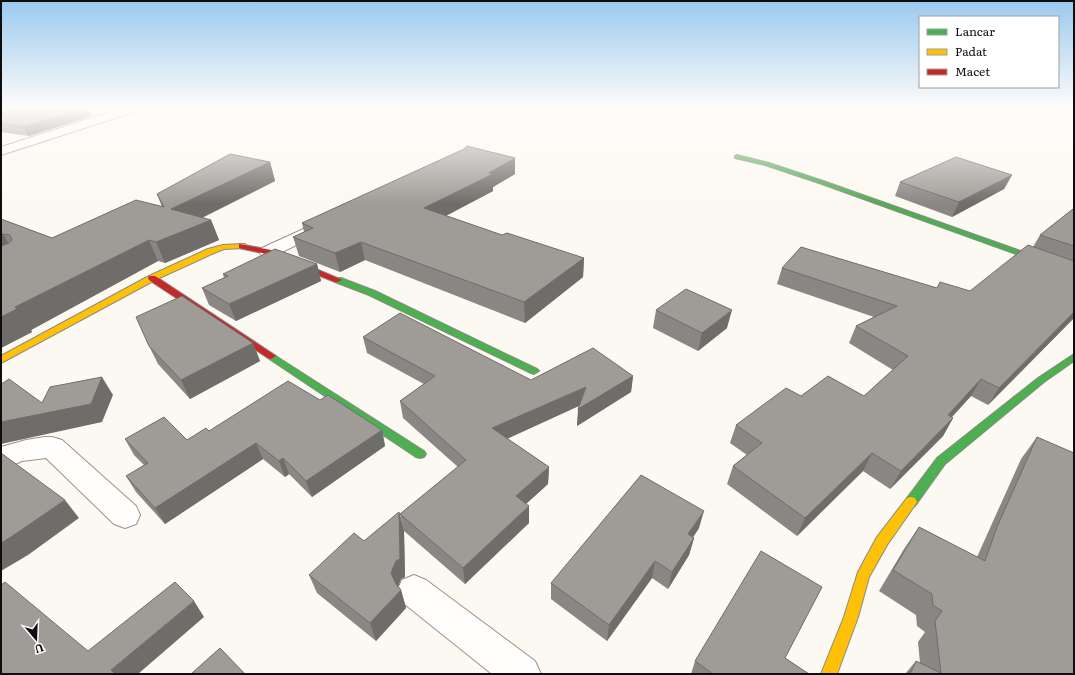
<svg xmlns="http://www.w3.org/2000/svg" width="1075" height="675" viewBox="0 0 1075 675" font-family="Literata,serif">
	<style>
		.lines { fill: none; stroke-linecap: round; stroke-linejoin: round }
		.street-casing { stroke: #959491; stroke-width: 2 }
		.fast-casing { stroke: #8c8a87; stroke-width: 2 }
		.slow-casing { stroke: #8c8a87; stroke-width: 2 }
		.jam-casing { stroke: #8c8a87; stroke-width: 2 }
		.street { fill: #fffefd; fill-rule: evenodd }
		.fast { fill: #4caf50; fill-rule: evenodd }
		.slow { fill: #ffc107; fill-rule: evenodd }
		.jam { fill: #c62828; fill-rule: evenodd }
		.wall { fill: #898683 }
		.shaded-wall { fill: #6f6d6a }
		.building { fill: #9f9c98; stroke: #6f6d6a }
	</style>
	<rect width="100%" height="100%" fill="#fcf9f2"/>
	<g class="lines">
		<defs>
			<path id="street" d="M120,109h18l-1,2 -136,44v-8z
				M321,221l6,1 2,4 -2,4 -53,26 -6,1 -6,-1 -3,-4 3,-4z
				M45,437h7l10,3 74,66 4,9 -4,9 -11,4 -11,-4 -68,-66 -24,3 -21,9v-23l25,-7z
				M414,575l12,5 109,81 6,13h-49l-90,-72 -5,-11 5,-11z"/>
			<path id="fast" d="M737,155l32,8 57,19 248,88v5l-252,-91 -57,-19 -30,-7v-2z
				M335,278h6l34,13 162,78 2,2 -5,3 -3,-1 -162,-78 -34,-13 -1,-2z
				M271,353l153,98 2,3 -2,3 -4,1 -4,-1 -148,-99 -2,-2 2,-2z
				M1074,354v7l-30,21 -99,82 -30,42 -4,1 -4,-1 -2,-4 2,-4 30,-40 101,-80z"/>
			<path id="slow" d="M242,244h3v4l-21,1 -10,4 -59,27 -154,83v-7l148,-80 59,-27 15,-4z
				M911,497l4,1 2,4 -30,43 -18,32 -11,40 -21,57h-16l23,-57 14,-45 19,-35 30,-39z"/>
			<path id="jam" d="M239,244l32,6 71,30 -4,2h-3l-69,-28 -27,-6z
				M149,276h6l121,80 -5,3 -3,-1 -119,-78 -1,-2z"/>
		</defs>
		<use href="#street" class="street-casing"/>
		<use href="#fast" class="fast-casing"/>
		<use href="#slow" class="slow-casing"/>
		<use href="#jam" class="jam-casing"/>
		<use href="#street" class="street"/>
		<use href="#fast" class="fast"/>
		<use href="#slow" class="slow"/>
		<use href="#jam" class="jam"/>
	</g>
	<path class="wall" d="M1,109h88l3,7 -63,20 -28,-4z
		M270,162l5,19 -73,37 9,2 8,20 -54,23 -7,-2 -127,69 1,2 -31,16v-129l51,19 110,-31 -5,-13z
		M515,174l-22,13v4l-47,25 56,19 82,23 -1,19 -58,46 -160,-63 -25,12 -41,-16 -6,-19 11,-5 -2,-9z
		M1012,175l-8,14 -52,28 -57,-21 5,-14z
		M1074,208v110l-86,87 -17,-9 -19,21 1,1 -10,18 -53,53 -27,-18 -66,65 -70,-52 6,-18 14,-11 -17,-12 6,-18 65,-29h63l29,-26 -44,-27 7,-17 18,-9 -97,-33 5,-16 155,20 33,3 63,-44 7,-12z
		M317,264l4,17 -85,40 -27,-16 -7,-17 22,-10 -1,-4z
		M656,310l71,18 -29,23 -45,-23z
		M363,337l168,43 102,-4 -2,16 -54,34 2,-20 -72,33 42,28 -1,17 -22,20 3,19 -64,61 -61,-53 -4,-17 58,-47 -55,-49 -3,-17 24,-17 -57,-31z
		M253,343l7,18 -70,38 -32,-35 -9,-18z
		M320,400l62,30 3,16 -73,51 -23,-23 -4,3 -22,-18 -98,65 -29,-32 -10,-16 18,-11 -10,-10 -9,-16 62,1 22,-9z
		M1037,437l37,237h-169l11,-13 4,2 -2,-21 7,-10 -8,-6 -1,-11 -37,-24 25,-42 15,-22 58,30 44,-98z
		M399,512l5,19 1,46 -4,2 -3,7 3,4 5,18 -30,33 -59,-48 -8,-18 55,-34z
		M699,528l-6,9 1,1 -5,17 -21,34 -16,-11 -45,63 -56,-42v-16z
		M785,658l24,16h-118l4,-13z"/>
	<path class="shaded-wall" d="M81,109h8l3,7 -63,20 -5,-9z
		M515,158v16l-22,13v4l-67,35 -2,-18z
		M270,162l5,19 -96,48 -8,-20z
		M1012,175l-8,14 -52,28 7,-15z
		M211,220l8,20 -54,23 -9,-21z
		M1,234h2l12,21 -14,5z
		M149,240l9,21 -127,69 1,2 -31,16v-31l14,-10z
		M361,242l4,18 -25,12 -5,-19z
		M584,258l-1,19 -58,46 -1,-21z
		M317,264l4,17 -85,40 -7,-17z
		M732,310l-5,18 -29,23 4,-18z
		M1074,312v6l-86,87 11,-17z
		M253,343l7,18 -70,38 -9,-19z
		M633,376l-2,16 -54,34 1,-17z
		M102,377l11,18 -11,27 -101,22v-22z
		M981,379l-10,17 -34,37 11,-18z
		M586,387l-1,16 -92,42 -1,-17z
		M953,418l-10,18 -53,53 11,-18z
		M382,430l3,16 -73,51 -6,-16z
		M256,443l7,16 -98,65 -10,-16z
		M872,453l-9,18 -66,65 8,-18z
		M283,458l6,16 -4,3 -6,-16z
		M549,467l-1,17 -32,29v-17z
		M65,500l14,18 -51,37 -27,16v-28z
		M529,506v17l-64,61 -2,-16z
		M704,511l-5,17 -15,23 4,-17z
		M399,512l5,19 1,46 -4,2 -5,13 -5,-19z
		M694,538l-5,17 -21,34 4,-17z
		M655,561l-3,17 -45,63 2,-16z
		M401,590l5,18 -30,33 -6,-18z
		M194,601l10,16 -66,57h-24l-3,-4z"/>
	<path class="building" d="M1,109h80l-57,18 -23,-4z
		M467,146l48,12 -26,15 4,1 -69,34 78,27 5,-2 77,25 -60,44 -163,-60 -26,11 -42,-16 20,-9 -11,-5 162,-74z
		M230,154l40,8 -99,47 40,11 -55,22 -7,-2 -134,67 2,2 -16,8v-71l8,-3 3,-3 -2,-5 -7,-1h-2v-15l51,19 84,-38 28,7 -7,-13z
		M956,157l56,18 -53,27 -59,-20z
		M1074,208v38l-34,-11 33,-26z
		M1028,245l46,16v51l-75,76 -18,-9 -33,36 5,3 -52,53 -29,-18 -67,65 -72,-52 29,-23 -26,-18 50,-37 15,8 27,-20 36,20 44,-40 -52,-30 41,-20 -115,-38 19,-21 136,41 3,-6 30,9z
		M275,249l42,15 -88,40 -27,-16 26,-12 -5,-2z
		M686,289l46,21 -30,23 -46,-23z
		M182,296l71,47 -72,37 -32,-34 -13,-29z
		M400,313l131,67 62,-32 40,28 -55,33 8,-22 -94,41 57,39 -33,29 13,10 -66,62 -63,-54 66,-54 -66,-59 35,-25 -72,-39z
		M102,377l-11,27 -90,18v-39h2l6,-4 33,24 8,-16z
		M288,381l32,19 8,-5 54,35 -76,51 -23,-23 -4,3 -23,-18 -101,65 -29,-32 22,-13 -23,-24 39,-22 23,23 19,-12 3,3z
		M1037,437l37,16v221h-164l6,-13 25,12 -6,-52 7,-10 -9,-6 -1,-11 -39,-24 26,-43 66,34 12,-34z
		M1,453l64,47 -54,37 -10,6z
		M641,475l63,36 -16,23 6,4 -22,34 -17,-11 -46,64 -58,-42z
		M399,512l1,47 -4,2 -5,12 5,11 5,6 -31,33 -61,-48 45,-42 10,8z
		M761,551l61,36 -37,71 24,16h-96l-18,-13z
		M5,582l83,69 87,-69 19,19 -83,69 4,4h-114v-89z
		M220,648l25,26h-54z"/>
	<linearGradient id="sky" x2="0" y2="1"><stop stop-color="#9ac9ef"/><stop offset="0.53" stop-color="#fefcf9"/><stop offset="1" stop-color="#fefcf9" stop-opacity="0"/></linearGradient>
	<rect width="1075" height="204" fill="url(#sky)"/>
	<rect width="1075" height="675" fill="none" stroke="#0e0e0e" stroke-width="4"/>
	<rect x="919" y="16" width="140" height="72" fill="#ffffff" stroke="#9f9f9f"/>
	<rect x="927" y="29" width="20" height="6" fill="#4caf50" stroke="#9f9f9f"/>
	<text x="955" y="36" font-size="12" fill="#0e0e0e">Lancar</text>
	<rect x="927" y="49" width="20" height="6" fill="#ffc107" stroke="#9f9f9f"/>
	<text x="955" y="56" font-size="12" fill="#0e0e0e">Padat</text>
	<rect x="927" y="69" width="20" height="6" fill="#c62828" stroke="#9f9f9f"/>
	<text x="955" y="76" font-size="12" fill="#0e0e0e">Macet</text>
	<g transform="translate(36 639) rotate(161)" stroke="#ffffff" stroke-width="3" paint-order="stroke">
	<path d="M0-3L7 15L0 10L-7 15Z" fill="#0e0e0e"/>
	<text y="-6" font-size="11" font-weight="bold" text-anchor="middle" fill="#0e0e0e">U</text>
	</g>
</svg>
